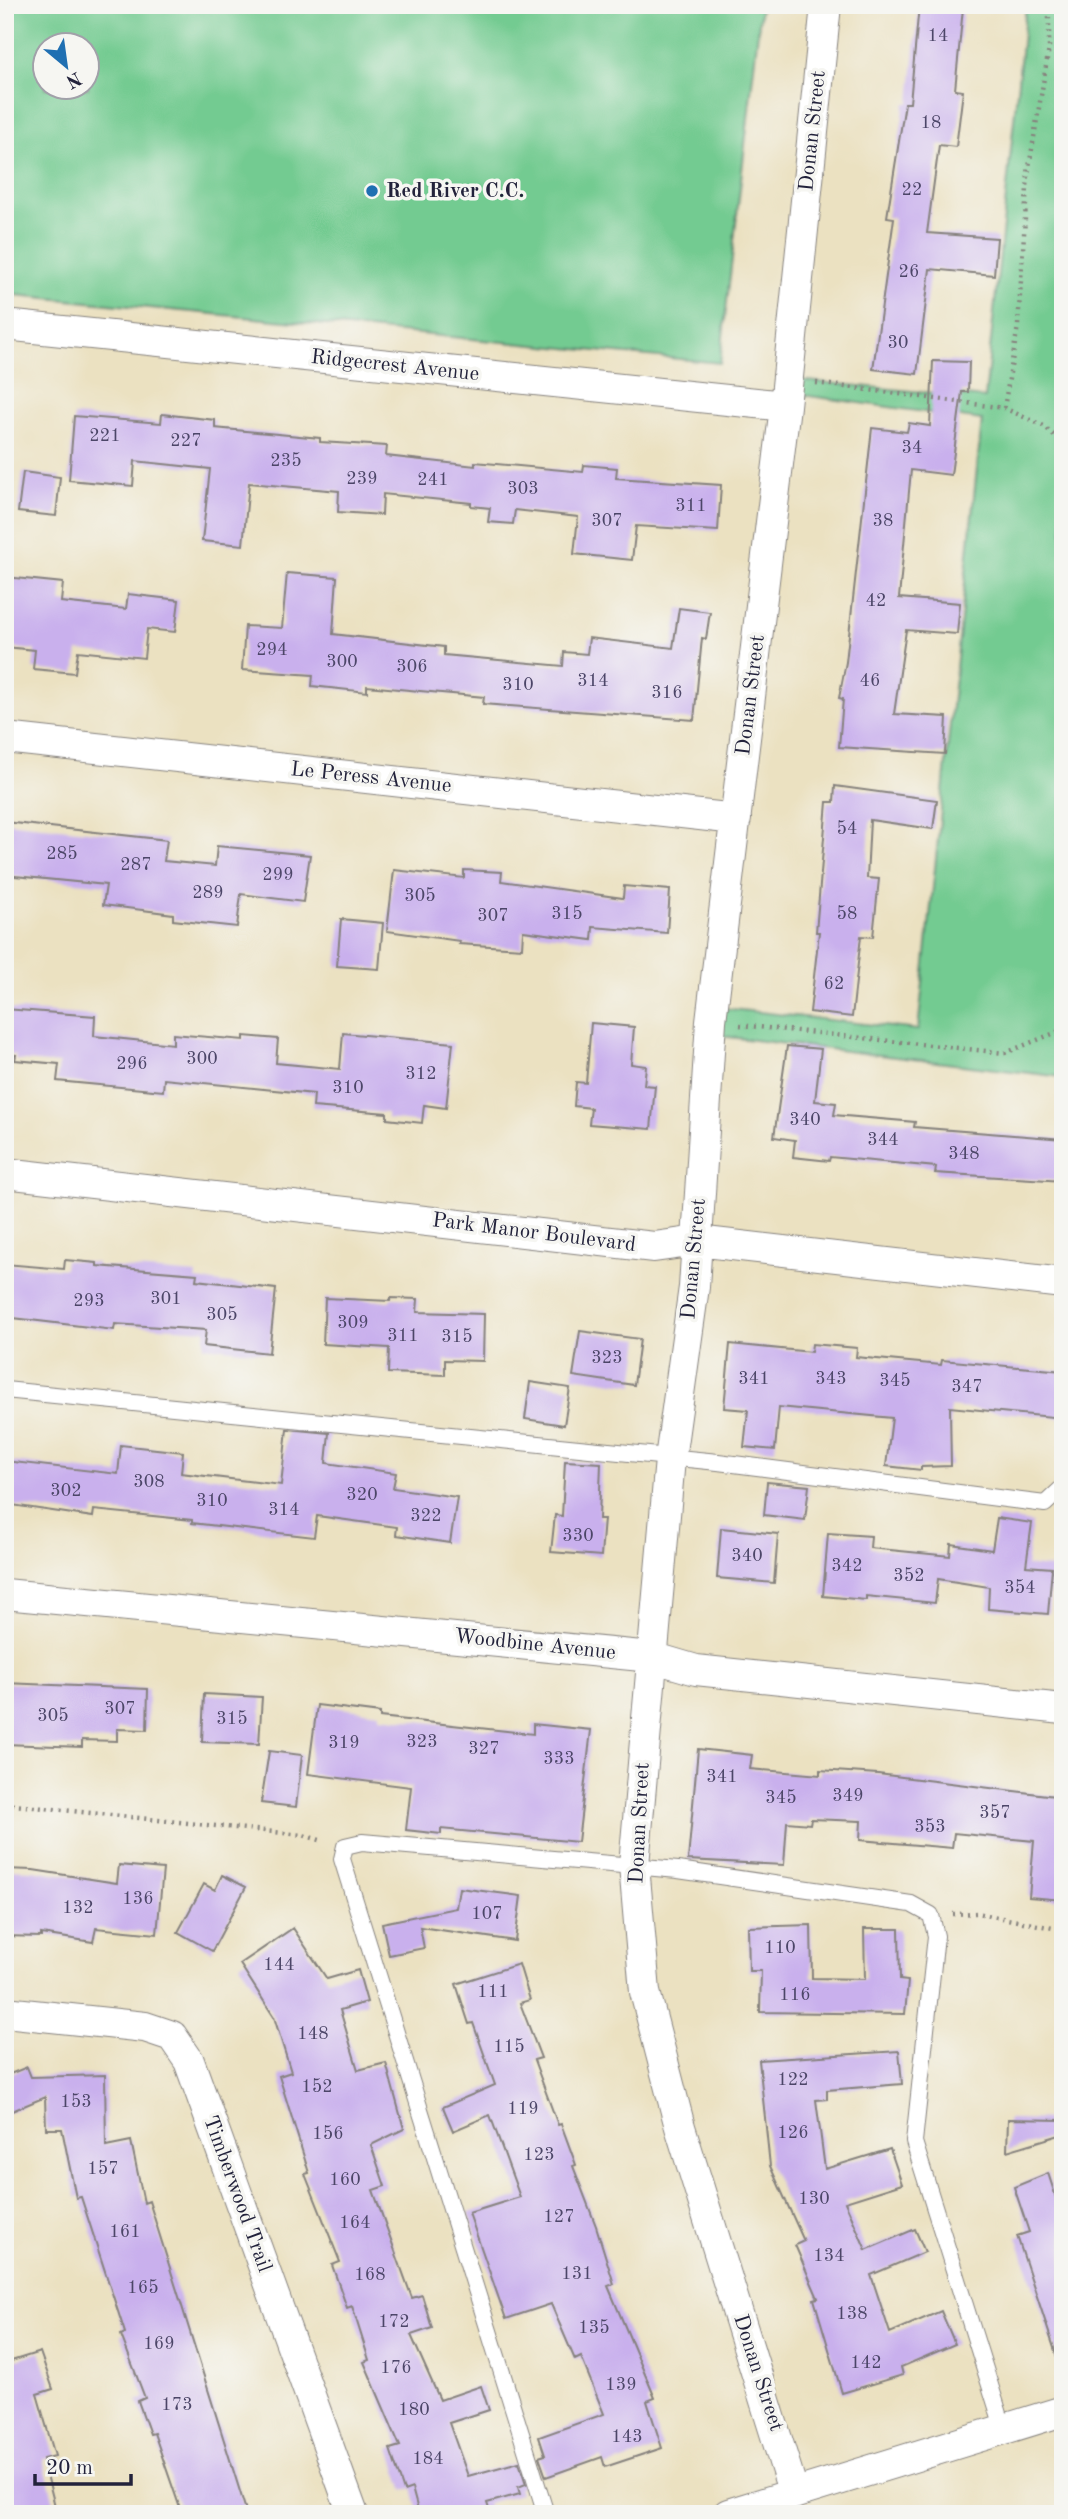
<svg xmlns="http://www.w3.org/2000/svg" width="1068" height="2519" viewBox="0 0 1068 2519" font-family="'Old Standard TT',serif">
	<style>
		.green { fill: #73cb91; stroke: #4a7666; stroke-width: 2; fill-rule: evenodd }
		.building { fill: #c9b0ed }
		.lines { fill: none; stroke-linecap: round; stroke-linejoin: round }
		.service-casing { stroke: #86827e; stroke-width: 18 }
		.minor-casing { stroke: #86827e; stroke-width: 32 }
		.path { stroke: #86827e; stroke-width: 4.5; stroke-dasharray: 2 5; stroke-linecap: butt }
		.service { stroke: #fff; stroke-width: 16 }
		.minor { stroke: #fff; stroke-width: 30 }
		.poi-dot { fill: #1f6fb2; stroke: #f6f6f2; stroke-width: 2.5 }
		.labels { text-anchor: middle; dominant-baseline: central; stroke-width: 7; stroke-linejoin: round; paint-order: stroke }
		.number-label { font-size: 18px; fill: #4c4668 }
		.street-label { font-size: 21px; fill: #22223b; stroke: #f6f6f2 }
		.poi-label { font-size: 21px; font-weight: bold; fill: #22223b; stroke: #f6f6f2; text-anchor: start }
	</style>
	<rect width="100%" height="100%" fill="#f6f6f2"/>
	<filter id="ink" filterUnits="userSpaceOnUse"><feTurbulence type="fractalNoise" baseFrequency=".0143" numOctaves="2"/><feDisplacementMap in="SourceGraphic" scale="14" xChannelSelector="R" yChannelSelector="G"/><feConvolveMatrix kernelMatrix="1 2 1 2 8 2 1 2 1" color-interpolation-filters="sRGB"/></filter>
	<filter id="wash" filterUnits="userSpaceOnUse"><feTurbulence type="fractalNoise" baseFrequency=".00686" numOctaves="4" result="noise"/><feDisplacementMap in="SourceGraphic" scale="28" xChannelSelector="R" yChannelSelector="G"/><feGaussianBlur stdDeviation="1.57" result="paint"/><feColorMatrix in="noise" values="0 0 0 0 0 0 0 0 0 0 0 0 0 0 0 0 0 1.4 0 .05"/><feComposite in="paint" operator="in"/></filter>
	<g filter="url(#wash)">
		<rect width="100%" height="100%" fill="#ebe1c1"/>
		<path class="green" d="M5,5h756l-41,358 -715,-69zM46,46h42v42h-42z
			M1026,5h37v1072l-342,-41 2,-28 195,22 64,-610 -195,-27v-14l198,19z"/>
		<g id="blocks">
			<path class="building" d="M919,5l44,3 -8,82 8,1 -7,56 -17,-2 -12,88 70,5 -3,37 -64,-6 -13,105 -44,-5 21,-151 -7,-1 18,-114h5z
				M933,361l36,1 -1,30h-6l-11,83 -40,-5 -12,128 61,5 -3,31 -51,-4 -12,84 53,3 -2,37 -106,-7 4,-48 -4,-1 7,-36 26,-234 35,4 2,-9 21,3z
				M162,414l53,6v8l105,10v4l67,4 -1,10 89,10v-4l108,10 1,-7 33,3 -1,10 105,7 -3,46 -82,-5 -4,34 -58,-6 4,-37 -63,-7 -2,14 -25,-2 2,-14 -19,-2v-3l-88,-9 -1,21 -44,-3 1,-21 -90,-8 -6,62 -41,-4 8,-72 -75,-8 -2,25 -64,-6 5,-64 87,7z
				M23,472l37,5 -4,39 -38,-4z
				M287,573l50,4 -4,57 111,13v8l119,11 1,-14 23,2 2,-16 84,10 6,-40 31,4 -4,27 -4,-1 -8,82 -211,-16 1,-7 -117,-11v6l-55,-6 1,-11 -71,-5 3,-44 37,2z
				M5,577l58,6 -2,19 65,7 2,-15 51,6 -4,32 -28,-3 -3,29 -66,-7 -3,22 -42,-4 2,-19 -30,-3z
				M835,786l102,14 -4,29 -63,-9 -3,58 12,1 -6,58 -12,-1 -9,81 -42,-5 9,-80h-3l11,-130h7z
				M5,822l162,18 -3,21 51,5 2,-20 93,9 -7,47 -62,-8 -4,33 -64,-7v-6l-70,-9 3,-20 -101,-10z
				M394,870l70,8v-8l38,2 -1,9 122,17 1,-12 46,4 -3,43 -74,-6 -1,13 -69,-9 -1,17 -63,-4 1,-3 -73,-10z
				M341,919l42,4 -4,46 -42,-3z
				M5,1009l90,7 -1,20 79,8v-10l71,6v-4l34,3 -2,24 64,6 3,-36 110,10 -7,65 -22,-3 -2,18 -35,-4v-6l-74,-6 1,-13 -150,-15 -1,12 -106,-10 2,-17 -44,-4 1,-5 -11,-1z
				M591,1023l43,4 -3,37 15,2 -2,19 11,1 -4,43 -62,-5 2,-16 -17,-2 2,-24 10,1z
				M787,1046l34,3 -6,52 21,2 -2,12 81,7 -1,5 149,12v42l-128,-8 1,-6 -106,-10 -1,4 -36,-4 2,-17 -21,-3z
				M65,1260l32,3v3l100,8 -1,6 80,9 -7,64 -65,-7 2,-16 -91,-6 -1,6 -109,-13v-53l59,5z
				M325,1298l65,3 1,-3 27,1 -1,13 67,2 -1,47 -38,-1v15l-57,-2 1,-25 -66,-4z
				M580,1331l60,8 -6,46 -61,-9z
				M730,1344l81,8 1,-8 45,4 -1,9 85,8 1,-5 121,11v47l-113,-11 1,59 -30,1v3l-35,-4 6,-48 -113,-11 -4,43 -31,-3 4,-37 -24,-2z
				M530,1382l40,6 -6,37 -39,-6z
				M287,1429l42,4 -3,30 70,10 -3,15 64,9 -7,46 -54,-8 1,-8 -80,-11 -3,21 -122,-14v-3l-98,-10 -1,7 -88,-13v-43l113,13 3,-29 62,7 -2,21 100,12z
				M565,1461l36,2 -2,56h5l-3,37 -50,-4 4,-37 7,1z
				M767,1482l42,4 -4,34 -41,-5z
				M997,1518l35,5 -6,43 26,2 -4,46 -60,-5 1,-22 -51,-8 -3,24 -69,-7v4l-43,-4 5,-63 43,3 -1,12 80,8 1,-12 41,6z
				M721,1528l57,6 -4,49 -57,-5z
				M5,1683l143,6 -1,41 -30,-1v12l-35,-1v7l-77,-3z
				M204,1694l58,3 -3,47 -57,-2z
				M317,1705l63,8v4l153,17v-10l58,6 -13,112 -137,-13v5l-35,-4 5,-43 -103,-13z
				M698,1749l54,6 -2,14 70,6v-5l58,4 185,23v103l-34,-3 5,-56 -80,-8 -2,15 -92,-8 1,-19 -50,-2 -1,5 -23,-2 -3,43 -96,-5z
				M269,1751l33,4 -6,52 -35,-4z
				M119,1865l44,4 -6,65 -61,-6 -3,14 -52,-8v3l-36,-1v-67l28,1 84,13z
				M222,1875l24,12 -34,64 -34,-19 26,-48 11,6z
				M459,1888l62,8 -6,45 -95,-14 4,21 -35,7 -7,-32 74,-15z
				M811,1925l1,53 53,1 -1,-50h35l1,51 8,1 -3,33 -145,-2 1,-41h-12l-1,-44z
				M293,1928l34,51 31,-9 9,32 -27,8 18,60 28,-7 18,66 -33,16 14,41 -12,4 39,108 10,-3 10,33 -21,7 29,65 41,-14 8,24 -40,13 19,53 51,-14 7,22 -8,3 2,7 -33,9 2,6 -16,5h-54l-7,-26 -8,3 -14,-42 10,-3 -36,-84 5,-2 -17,-54 -5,2 -15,-43 8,-3 -35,-88 4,-1 -30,-97 12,-4 -17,-55 -34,-53z
				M519,1964l11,36 -10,3 21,55 -7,2 24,65 3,-1 15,41 -3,1 23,60 18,58 -6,2 47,112 -8,3 15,47 -57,19 -3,-10 -56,20 -7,-20 6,-2 -6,-18 65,-23 -23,-57 -6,3 -24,-56 -45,15 -37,-106 51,-16 -30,-82 -37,16 -10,-24 52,-22 -22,-62 -4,1 -13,-40z
				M899,2051l3,33 -75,6v9l-11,1 9,69 65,-20 12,35 -57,18 21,48 49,-21 10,23 -54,23 19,58 51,-22 14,33 -54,23 2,8 -61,18 -28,-94 4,-1 -23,-53 9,-4 -34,-75 -11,-106z
				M27,2067l4,10 74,-2 1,71 25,-5 13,62 5,-2 98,313h-65l-28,-81 -4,1 -12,-33 7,-3 -24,-63 4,-2 -44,-136 -5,1 -14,-69h-16l-1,-32 -40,17v-38z
				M1008,2119l55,1v14l-56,17z
				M1048,2173l15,46v140l-5,1 -41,-124 12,-4 -15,-45z
				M40,2352l13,37 -16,5 18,62 -12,3 14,55h-52v-151z"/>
		</g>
	</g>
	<g filter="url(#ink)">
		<use href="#blocks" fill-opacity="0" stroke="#86827e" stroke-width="2"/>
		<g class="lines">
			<defs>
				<path id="service" d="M5,1390l713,72 327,42 17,-16
					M546,2514l-204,-655 3,-13 17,-4 316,28 233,34 20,11 5,21 -22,206 90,288"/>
				<path id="minor" d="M5,325l780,81
					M5,738l731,81
					M5,1173l649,74 43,-6 366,42
					M5,1594l647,63 44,13 367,39
					M5,2012l140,15 27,9 17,25 164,453
					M794,2494l-114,-367 -35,-135 -11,-127 36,-406 24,-172 17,-266 74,-615 41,-401
					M728,2514l335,-103"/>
			</defs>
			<use href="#service" class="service-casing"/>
			<use href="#minor" class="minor-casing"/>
			<path class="path" d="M816,383l188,25 40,18 19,17
				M1004,408l14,-82 10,-153 21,-125v-43
				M740,1025l265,28 52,-21 6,-8
				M5,1804l298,31 20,6
				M953,1914l24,-1 86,17"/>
			<use href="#service" class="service"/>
			<use href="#minor" class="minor"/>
		</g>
	</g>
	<circle class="poi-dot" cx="372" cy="191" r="7"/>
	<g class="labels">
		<g class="number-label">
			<text x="938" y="36">14</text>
			<text x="931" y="123">18</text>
			<text x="912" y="190">22</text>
			<text x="909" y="272">26</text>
			<text x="898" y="343">30</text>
			<text x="105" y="436">221</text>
			<text x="186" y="441">227</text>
			<text x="912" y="448">34</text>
			<text x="286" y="461">235</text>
			<text x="362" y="479">239</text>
			<text x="433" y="480">241</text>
			<text x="523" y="489">303</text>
			<text x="691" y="506">311</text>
			<text x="607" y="521">307</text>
			<text x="883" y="521">38</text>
			<text x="876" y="601">42</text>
			<text x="272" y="650">294</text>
			<text x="342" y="662">300</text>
			<text x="412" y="667">306</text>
			<text x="593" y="681">314</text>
			<text x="870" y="681">46</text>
			<text x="518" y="685">310</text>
			<text x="667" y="693">316</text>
			<text x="847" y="829">54</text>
			<text x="62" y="854">285</text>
			<text x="136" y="865">287</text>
			<text x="278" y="875">299</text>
			<text x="208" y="893">289</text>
			<text x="420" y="896">305</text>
			<text x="567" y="914">315</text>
			<text x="847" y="914">58</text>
			<text x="493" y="916">307</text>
			<text x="834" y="984">62</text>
			<text x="202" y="1059">300</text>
			<text x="132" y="1064">296</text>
			<text x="421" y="1074">312</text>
			<text x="348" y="1088">310</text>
			<text x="805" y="1120">340</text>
			<text x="883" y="1140">344</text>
			<text x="964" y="1154">348</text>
			<text x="166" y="1299">301</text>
			<text x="89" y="1301">293</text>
			<text x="222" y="1315">305</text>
			<text x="353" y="1323">309</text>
			<text x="403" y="1336">311</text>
			<text x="457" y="1337">315</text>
			<text x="607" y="1358">323</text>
			<text x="754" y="1379">341</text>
			<text x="831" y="1379">343</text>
			<text x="895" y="1381">345</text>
			<text x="967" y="1387">347</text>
			<text x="149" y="1482">308</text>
			<text x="66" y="1491">302</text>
			<text x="362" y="1495">320</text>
			<text x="212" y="1501">310</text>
			<text x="284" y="1510">314</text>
			<text x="426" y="1516">322</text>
			<text x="578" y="1536">330</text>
			<text x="747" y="1556">340</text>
			<text x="847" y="1566">342</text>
			<text x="909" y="1576">352</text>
			<text x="1020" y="1588">354</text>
			<text x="120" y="1709">307</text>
			<text x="53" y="1716">305</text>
			<text x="232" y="1719">315</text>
			<text x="422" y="1742">323</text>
			<text x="344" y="1743">319</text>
			<text x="484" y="1749">327</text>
			<text x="559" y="1759">333</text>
			<text x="722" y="1777">341</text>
			<text x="848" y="1796">349</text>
			<text x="781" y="1798">345</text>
			<text x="995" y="1813">357</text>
			<text x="930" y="1827">353</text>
			<text x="138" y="1899">136</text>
			<text x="78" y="1908">132</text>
			<text x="487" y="1914">107</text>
			<text x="780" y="1948">110</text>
			<text x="279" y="1965">144</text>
			<text x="493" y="1992">111</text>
			<text x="795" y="1995">116</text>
			<text x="313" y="2034">148</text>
			<text x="509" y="2047">115</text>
			<text x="793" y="2080">122</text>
			<text x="317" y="2087">152</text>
			<text x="76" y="2102">153</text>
			<text x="523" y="2109">119</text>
			<text x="793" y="2133">126</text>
			<text x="328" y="2134">156</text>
			<text x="539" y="2155">123</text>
			<text x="103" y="2169">157</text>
			<text x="345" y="2180">160</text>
			<text x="814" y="2199">130</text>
			<text x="559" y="2217">127</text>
			<text x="355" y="2223">164</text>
			<text x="125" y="2232">161</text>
			<text x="829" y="2256">134</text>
			<text x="577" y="2274">131</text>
			<text x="370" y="2275">168</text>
			<text x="143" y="2288">165</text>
			<text x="852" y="2314">138</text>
			<text x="394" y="2322">172</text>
			<text x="594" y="2328">135</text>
			<text x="159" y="2344">169</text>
			<text x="866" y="2363">142</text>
			<text x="396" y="2368">176</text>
			<text x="621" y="2385">139</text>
			<text x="177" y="2405">173</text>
			<text x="414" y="2410">180</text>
			<text x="627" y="2437">143</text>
			<text x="428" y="2459">184</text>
		</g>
		<g class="street-label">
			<text transform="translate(813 131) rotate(-84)">Donan Street</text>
			<text transform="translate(395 366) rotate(6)">Ridgecrest Avenue</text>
			<text transform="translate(751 695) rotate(-83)">Donan Street</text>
			<text transform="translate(371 778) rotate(6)">Le Peress Avenue</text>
			<text transform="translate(534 1233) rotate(7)">Park Manor Boulevard</text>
			<text transform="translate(694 1259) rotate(-85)">Donan Street</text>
			<text transform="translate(535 1645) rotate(6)">Woodbine Avenue</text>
			<text transform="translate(640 1823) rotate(-87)">Donan Street</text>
			<text transform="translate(237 2194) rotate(70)">Timberwood Trail</text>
			<text transform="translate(758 2373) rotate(72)">Donan Street</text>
		</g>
		<g class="poi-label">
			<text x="386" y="191">Red River C.C.</text>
		</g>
	</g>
	<rect width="1068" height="2519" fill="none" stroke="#f6f6f2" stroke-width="28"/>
	<g transform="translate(66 66) rotate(151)"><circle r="33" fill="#f6f6f2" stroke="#a1a1a9" stroke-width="2"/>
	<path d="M0-5L12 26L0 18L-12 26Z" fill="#1f6fb2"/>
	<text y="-10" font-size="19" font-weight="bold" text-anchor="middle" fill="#22223b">N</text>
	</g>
	<path d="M35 2474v10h96v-10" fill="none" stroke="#22223b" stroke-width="3.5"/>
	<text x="46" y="2474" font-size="21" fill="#22223b" stroke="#f6f6f2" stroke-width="5" paint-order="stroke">20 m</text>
</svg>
